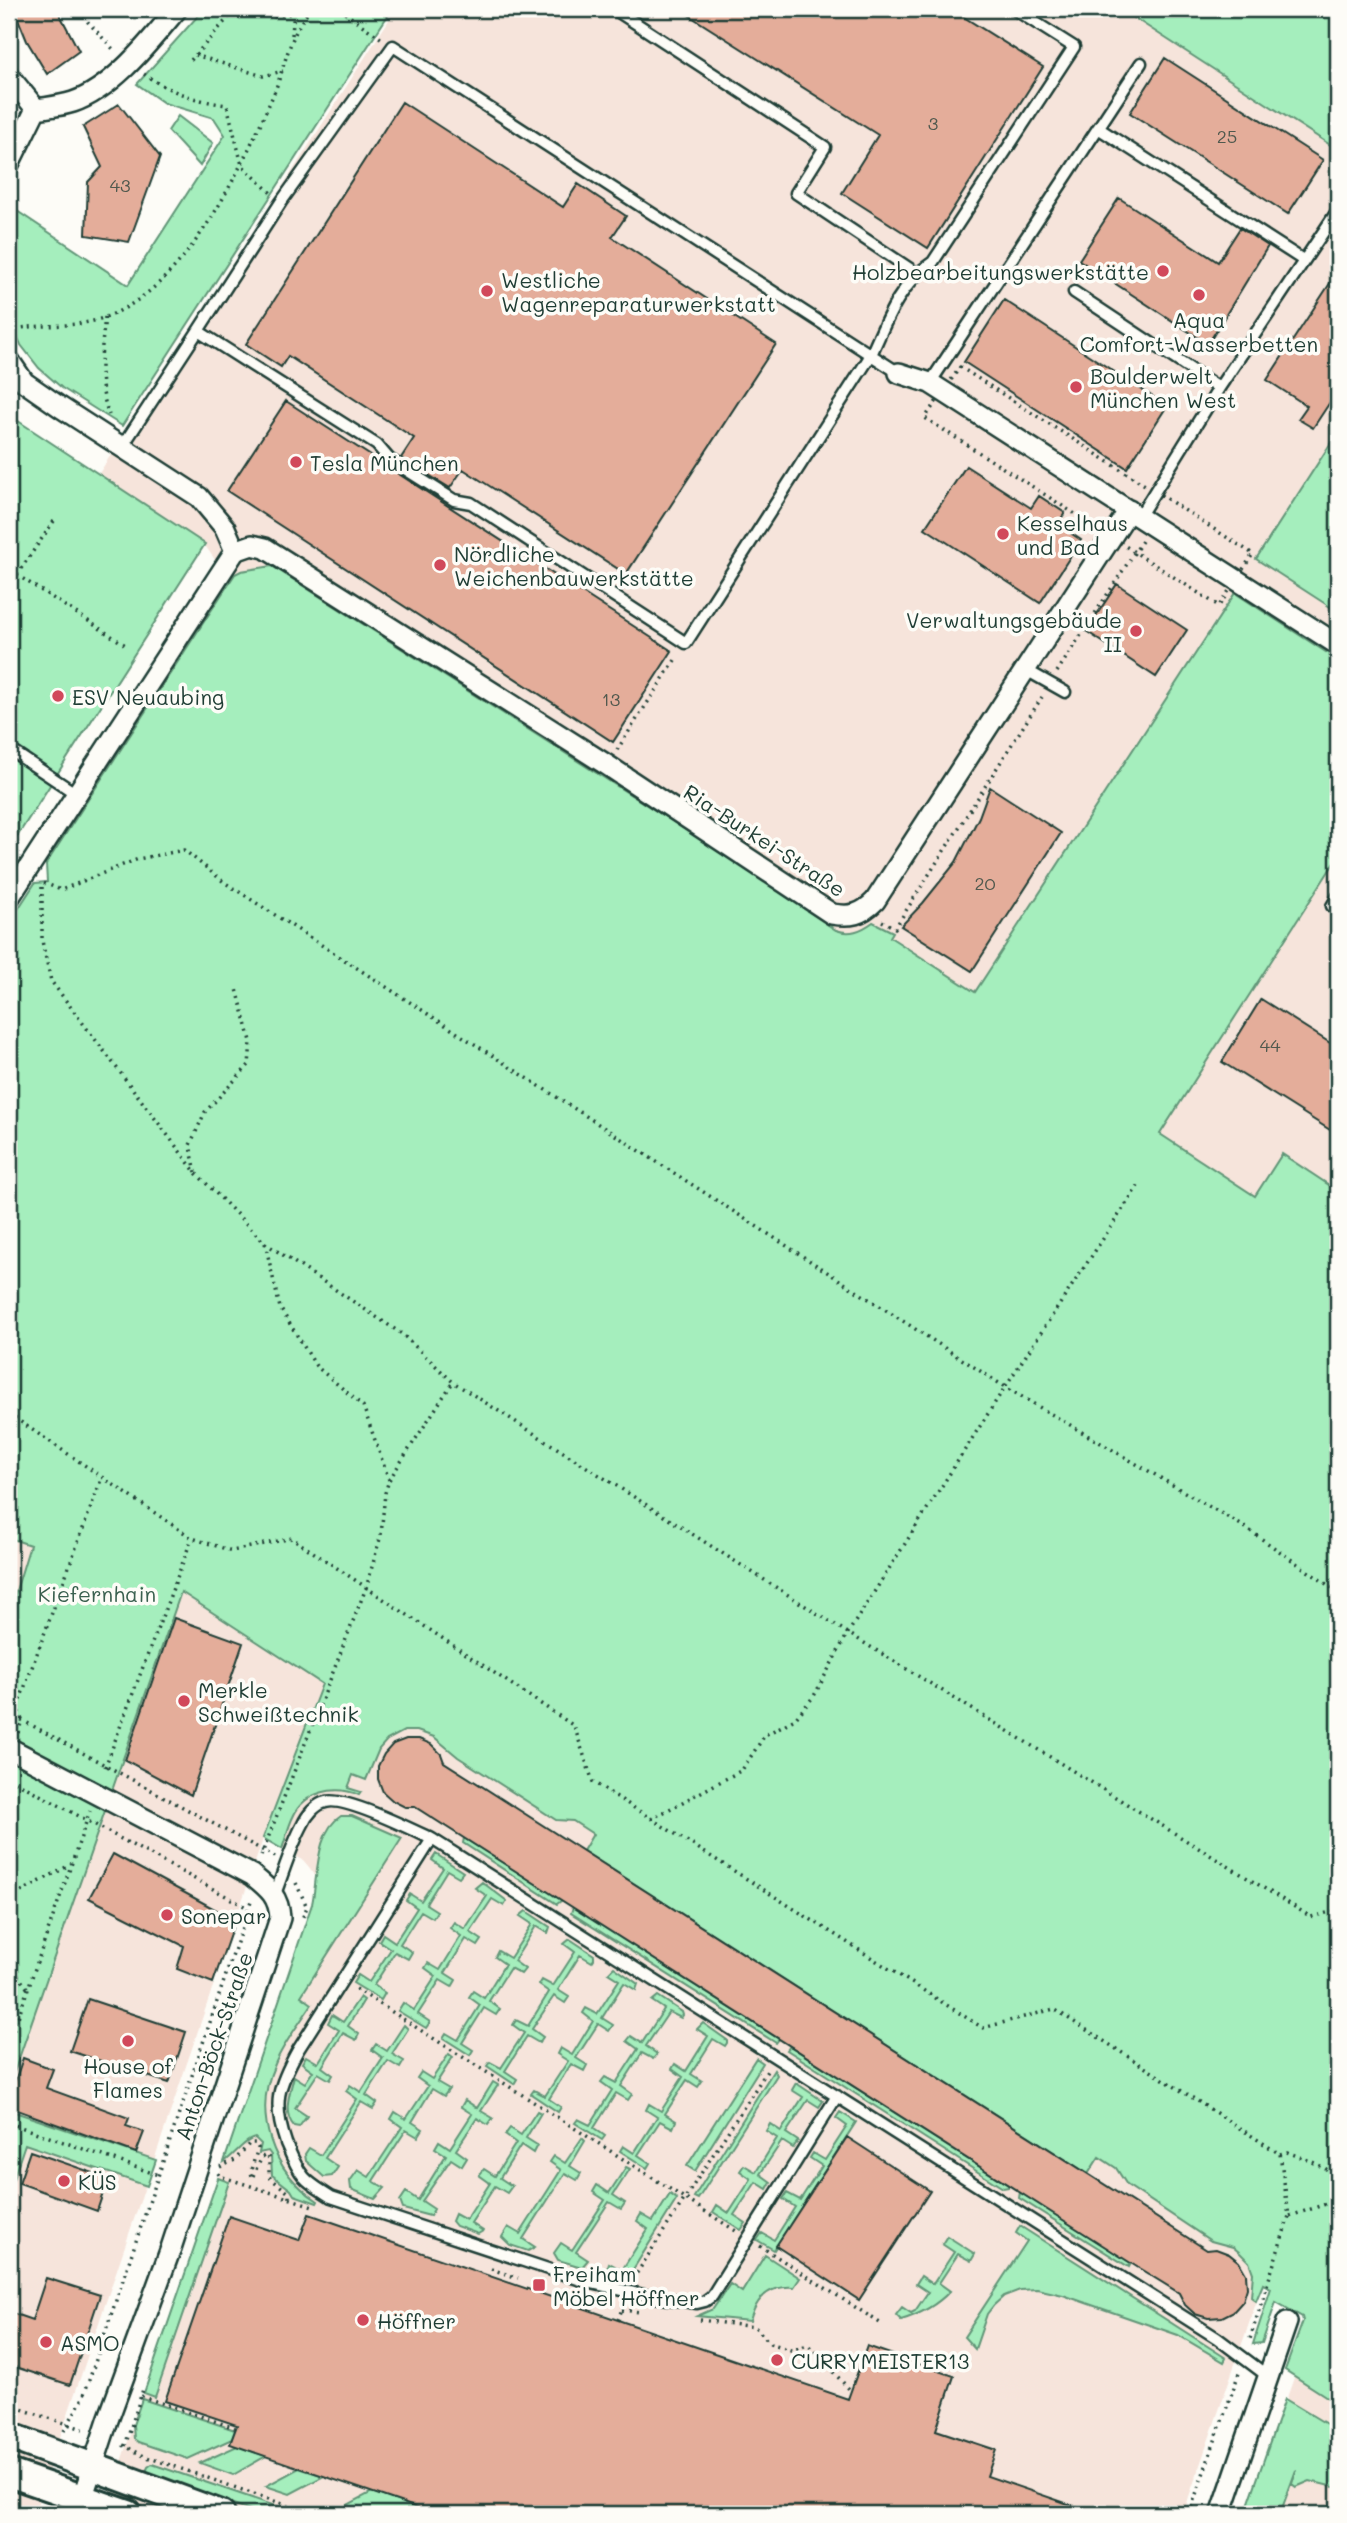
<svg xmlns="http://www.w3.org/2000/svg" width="1347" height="2523" viewBox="0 0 1347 2523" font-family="Mali,sans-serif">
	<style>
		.built { fill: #f6e4db }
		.green { fill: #a5eebd; stroke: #629678; stroke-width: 2 }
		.building { fill: #e4ad9a; stroke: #1f3d34; stroke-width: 2 }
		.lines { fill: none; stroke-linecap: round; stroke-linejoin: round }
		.service-casing { stroke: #1f3d34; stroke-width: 15 }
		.minor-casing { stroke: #1f3d34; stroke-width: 24 }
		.secondary-casing { stroke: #1f3d34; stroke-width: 32 }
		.path { stroke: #1f3d34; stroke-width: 3.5; stroke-dasharray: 2 5; stroke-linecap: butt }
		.service { stroke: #fdfcf7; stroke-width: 10 }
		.minor { stroke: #fdfcf7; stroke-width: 19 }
		.secondary { stroke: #fdfcf7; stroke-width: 26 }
		.poi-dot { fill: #d1495b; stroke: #fdfcf7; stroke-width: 2.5 }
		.labels { text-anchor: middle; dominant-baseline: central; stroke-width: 7; stroke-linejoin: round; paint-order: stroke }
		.number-label { font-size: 18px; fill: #50594e }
		.poi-label { font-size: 21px; fill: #1f3d34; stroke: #fdfcf7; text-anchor: start }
		.street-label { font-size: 21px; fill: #1f3d34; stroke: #fdfcf7 }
		.park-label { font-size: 21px; fill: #3a604f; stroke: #fdfcf7 }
	</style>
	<rect width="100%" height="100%" fill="#fdfcf7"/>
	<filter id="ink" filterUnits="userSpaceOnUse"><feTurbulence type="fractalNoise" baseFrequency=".0143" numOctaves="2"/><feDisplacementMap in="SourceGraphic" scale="14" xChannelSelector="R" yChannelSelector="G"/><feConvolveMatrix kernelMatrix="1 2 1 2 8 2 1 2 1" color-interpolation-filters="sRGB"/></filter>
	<g filter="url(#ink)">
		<path class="built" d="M396,9h726l216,141v282l-82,127 82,53v48l-103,-67 -260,400 -85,-56 -34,51 -620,-398 -32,-46 -106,-69z
			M1338,857v334l-56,-37 -27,42 -95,-62z
			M9,1538l21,6 -21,70z
			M180,1592l142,92 14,-36 936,609 -89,257h-1080l209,-610 4,-17 -1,-12 -6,-8 -6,-7 -40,-21 -229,675h-25v-323l26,-71 -26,-10v-23z
			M1338,2303v211h-92l63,-179z"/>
		<path class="green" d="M204,9h188l-270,417 -60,-38 -23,-20 -18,-23 -12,-27v-106l2,-5 117,78 97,-150 -11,-17 -50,-15 -27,-19z
			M1120,9h218v141l-199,-129z
			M178,116l35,27 -13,23 -32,-35z
			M9,415l196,129 -196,305z
			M1338,432v180l-82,-53z
			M272,566l417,266 147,98c14,5 25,1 37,-8l20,10 -3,5 85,55 260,-399 103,67v197l-178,277 95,62 27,-42 56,37v1213l-53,-34 18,-49 -1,-4 -26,-15 -14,41 -9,1 18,-56 -8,-4 -7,17 -5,-4 2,-24 -4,-11 -9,-9 -7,-6 -22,-6 -84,-56 -11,-17 -17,-11 -11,17 -505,-323 10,-17 -20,-13 -17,-1 -98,-63 -24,-20 -17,-6h-13l-17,9 -8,9 -13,31 -13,-5 -5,13 13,4 -2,3c-23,-10 -55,-4 -66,22 -5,10 -7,21 -11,32l-19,-11 59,-154 -141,-92 -172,495v-473l21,-69 -21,-7v-615l26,-40 12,-1 -1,-18 189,-290 6,-3z
			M341,1816h11l50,22 -101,158 11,8c-12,19 -28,38 -37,60 -23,50 -3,108 43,137l-1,2 -23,-8 -3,-5 -19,-15 -1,-20 -3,-4 -9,2 2,-9 -6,-6c-11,2 -21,18 -31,24l88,-258c6,-26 3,-72 29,-88z
			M464,1838l98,62 -5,4 -94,-61z
			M436,1854l27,18 -4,5 -12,-7 -21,34 11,7 -4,7 -12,-7 -21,33 12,8 -4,7 -13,-7 -21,33 11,8 -4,7 -28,-17 5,-8 11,7 22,-33 -12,-8 4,-7 12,8 22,-34 -11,-8 4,-6 11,7 22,-33 -11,-8z
			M482,1882l25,19 -3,5 -12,-7 -22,33 12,8 -4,6 -12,-7 -21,34 11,7 -4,7 -12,-7 -22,34 12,8 -4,6 -28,-17 5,-8 11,7 22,-34 -11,-8 3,-5 12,7 21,-34 -11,-8 4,-6 11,7 22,-33 -12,-8z
			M573,1907l206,132 -3,4 -205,-130z
			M526,1911l24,16 -2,6 -12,-7 -22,35 11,8 -4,5 -11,-6 -21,33 11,8 -4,6 -12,-7 -22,35 11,7 -3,5 -27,-17 3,-5 12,7 22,-35 -11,-8 4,-6 11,7 21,-34 -10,-7 3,-6 12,7 22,-34 -12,-8z
			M570,1939l24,16v4l-2,3 -12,-7 -22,35 11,7 -4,6 -11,-7 -22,33 11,8 -4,6 -12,-7 -22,35 12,8 -3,5 -27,-18 3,-4 11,6 23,-35 -11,-8 3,-5 12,6 21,-34 -10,-7 3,-5 11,6 22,-34 -11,-8z
			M614,1967l24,17 -2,6 -12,-7 -22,35 11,7 -4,6 -11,-7 -22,34 11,7 -3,6 -13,-7 -22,35 12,8 -3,5 -27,-18 3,-4 11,6 23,-35 -11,-7 3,-6 12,7 21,-34 -10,-8 3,-5 11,6 22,-34 -11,-7z
			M658,1996l24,16 1,3 -2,3 -12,-6 -23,34 11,8 -4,5 -11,-6 -21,33 11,8 -4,6 -12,-7 -22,35 11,8 -3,4 -27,-17 3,-4 12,6 22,-35 -11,-8 4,-5 11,6 22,-34 -11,-8 4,-5 11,7 22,-34 -12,-8z
			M360,1997l4,3 -16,26 11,8 -3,6 -13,-7 -21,34 11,8 -3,5 -12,-7 -23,35 12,8 -8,11 -5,-1c-12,-13 -4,-34 0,-50l11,7 8,-12 -11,-8 4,-7 12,7 21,-33 -11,-7 4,-8 11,7z
			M703,2023l24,17v3l-2,3 -12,-7 -22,35 11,7 -4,6 -11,-7 -22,34 11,7 -3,7 -13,-7 -22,34 12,8 -3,5 -27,-17 3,-5 11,7 23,-36 -11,-7 3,-6 12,7 22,-34 -11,-8 3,-5 11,7 22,-35 -11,-7z
			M404,2025l4,4 -16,25 12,7 -4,7 -12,-7 -22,34 11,8 -4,6 -12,-7 -36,56 13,9 -6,9 -8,1 -18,-16 -1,-7 4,-6 12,7 36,-56 -11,-8 4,-6 11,7 22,-34 -11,-8 4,-6 11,7z
			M790,2046l219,139 -1,2 -5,1 -216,-138z
			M449,2054l4,3 -16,25 12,7 -5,7 -12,-7 -20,33 11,7 -5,8 -12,-7 -33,51 12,7 -10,11 -24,-10 -1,-8 8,-11 11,7 33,-50 -11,-8 4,-7 11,7 22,-33 -11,-8 4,-6 11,7z
			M756,2058l7,5 -68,108 -8,-5z
			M774,2070l3,5 -79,124 -4,-2z
			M493,2082l5,3 -17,26 12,7 -5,7 -11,-7 -21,32 11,8 -5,8 -11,-7 -29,42 12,8 -4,7 -27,-7 -3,-8 6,-9 12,8 28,-45 -11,-7 4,-7 11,7 22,-34 -11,-7 4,-7 12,8z
			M796,2083l27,18 -4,6 -11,-7 -22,33 12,8 -5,7 -11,-7 -22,33 11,8 -4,7 -11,-7 -22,33 12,8 -5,7 -28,-18 4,-7 12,8 22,-34 -11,-8 4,-6 12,7 21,-34 -11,-7 4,-7 11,7 22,-34 -11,-7z
			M9,2110l147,50 -9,26 -122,-42 -16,47z
			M537,2111l4,2 -15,25 11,7 -4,8 -12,-8 -21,33 12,8 -5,7 -12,-7 -24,37 12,8 -5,3 -22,-8 -4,-5 3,-7 11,6 24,-37 -11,-8 5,-6 11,7 21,-33 -11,-8 5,-7 11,7z
			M840,2112l16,10 -82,128 -17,-10 5,-7 12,7 21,-33 -12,-8 4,-6 13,7 22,-34 -12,-8 3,-5 12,7 22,-34 -11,-8z
			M582,2138l3,3 -15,25 11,7 -4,7 -12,-7 -42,66 12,8 -7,4 -18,-6 -8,-8 6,-10 12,7 41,-64 -11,-8 4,-6 11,7z
			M626,2167l4,2 -17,26 12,8 -4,6 -12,-7 -33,50 12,8 -6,7 -24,-7 -4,-7 7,-10 11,7 33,-50 -12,-8 4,-7 12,8z
			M218,2178l11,4 -74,215 -11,-4z
			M1020,2192l111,71 -2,4 -110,-69z
			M670,2194l7,5 -50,80 -17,-5 -3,-5 2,-6 13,7 26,-41 -11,-8 4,-7 12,7z
			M1020,2226l206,132 -2,4 -46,-27 -115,-40 -26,-6 -17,1 -16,6 -10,9 -7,9 -12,35 -11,-12 63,-96 -11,-8z
			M947,2236l28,18 -4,7 -13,-7 -19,29 11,8c-14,15 -29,23 -49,29l-5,-5 6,-8 9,6 4,-2 13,-19 -12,-8 5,-8 12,8 21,-32 -12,-8z
			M765,2255l35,23 -6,9c-24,-2 -38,11 -44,34l-53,-5 16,-7 17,-25 12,8z
			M142,2399l93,31 -3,9 -44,20 -50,-17 -4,-3 -1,-14z
			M1285,2399l53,32v57l-28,-7 -14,6 -4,-3 4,-14 -16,44h-35z
			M237,2446l29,10 -33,19 -33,-12z
			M152,2464l147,50h-37l-117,-40 3,-7z
			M299,2468l25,8 -34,18 -24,-8z
			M372,2492l63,22h-86l-11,-4z"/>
		<path class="building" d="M14,9h43l22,42 -32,23 -20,-33z
			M679,9h272l92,58 -115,181 -86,-55 36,-58z
			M1165,58l158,102 -35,54 -158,-101z
			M402,102l161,105 15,-23 48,32 -14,21 164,107 -150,230 -163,-105 -13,19 -49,-30 13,-20 -126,-82 -7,11 -35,-23z
			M119,104l41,53 -31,85 -43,-7 2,-53 14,-15 -19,-40z
			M1119,198l99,64 22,-34 28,18 -60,98 -129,-84z
			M1338,271v119l-25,38 -15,-9 9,-13 -40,-26z
			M1004,300l163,106 -40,62 -163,-106z
			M286,401l386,250 -59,91 -386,-251z
			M966,466l65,42 8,-12 26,17 -8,11 24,16 -41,63 -115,-75z
			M1117,584l70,46 -31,47 -70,-46z
			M990,787l71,46 -89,138 -71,-45 22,-23 33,-41 23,-45z
			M1261,999l77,49v87l-116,-73z
			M174,1618l69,25 -52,152 -66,-35z
			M406,1739h13l12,5 10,10 3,8 763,488 9,-1 13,5 10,8 7,12 1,14 -4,13 -9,10 -12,6 -14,1 -13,-4 -10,-9 -6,-12 -42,-26 -722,-460h-10l-12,-6 -10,-9 -5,-13v-13l6,-12 9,-10z
			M113,1854l122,66 -22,63 -36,-14 7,-23 -95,-48z
			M88,1999l98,33 -17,51 -99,-32z
			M23,2058l30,11 -7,19 83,30 -3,8 18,6 -8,21 -127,-46v-9z
			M847,2137l83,54 -71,109 -83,-54z
			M30,2151l78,27 -11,33 -78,-28z
			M309,2214l539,185 19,-53 87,30 -18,54 60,20 -9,26 102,35v3h-654l-205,-70 7,-19 -72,-24 64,-185 70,24z
			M46,2278l54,17 -30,90 -61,-20v-53l23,8z"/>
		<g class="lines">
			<defs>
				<path id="service" d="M614,9l211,138 -29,46 120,80
					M1098,128l205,132
					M1074,292l145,96
					M899,373l-28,-18 -478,-309 -112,156 -83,129 179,114 12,14 65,41 17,3 215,140 185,-288c15,-34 29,-72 62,-93l141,-215 -60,-38
					M930,383l211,-320
					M122,447l76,-116
					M1139,517l80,-129 119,-178
					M1026,670l39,22
					M9,749l66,44
					M1338,896l-6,10 6,4
					M432,1839l-134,211c-20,36 -26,53 -12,93 5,12 10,25 18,34 7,8 18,14 27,20l256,85 61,14 49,7 8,-2 7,-5 125,-200
					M275,1894c9,-23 16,-48 28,-70 4,-9 13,-20 23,-22 18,-6 87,28 106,37l785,499 52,39"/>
				<path id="minor" d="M9,76l27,33
					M36,109c12,-2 25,-3 37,-7 41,-14 77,-61 104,-93
					M9,164l27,-55
					M9,360l15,22 36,25 139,90 26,31 10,23
					M899,373l31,10 408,262
					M235,551l17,-6 13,3 342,217 225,149c19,3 29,1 43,-13l254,-391
					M9,898l226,-347
					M9,1748l243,127c16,13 27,21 28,43l-109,330 -63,172 -31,94
					M1221,2514l66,-192"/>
				<path id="secondary" d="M9,2436l212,78
					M9,2473l119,41"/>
			</defs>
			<use href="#service" class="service-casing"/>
			<use href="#minor" class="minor-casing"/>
			<use href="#secondary" class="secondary-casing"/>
			<path class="path" d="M81,9l7,13 26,28
				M247,9l27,8 20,-4
				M339,9l43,30
				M292,35l2,-26
				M195,55l68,21 20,-5
				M191,60l45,-51
				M144,74c25,18 53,27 83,31l15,60 29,28
				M105,317c-4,35 -8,65 4,98
				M9,330c31,-7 64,-1 94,-12 83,-29 135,-143 168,-218 14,-30 17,-66 40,-91
				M960,367l293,187 -34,52 -294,-188z
				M17,575l110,71
				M9,586l45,-65
				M1057,672l85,-131
				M617,750l60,-93
				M44,883l17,7 77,-31 46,-9 40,32 781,505 241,141 92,64
				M42,887v54l9,40 146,193 68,69 137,91 51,48 395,251 463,284 27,-7
				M882,921l13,7 147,-231
				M196,1172l-6,-27 15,-33 44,-47 2,-24 -14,-52
				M265,1243l15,65 36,58 47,40 26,74
				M9,1414l183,124 40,13 60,-13 282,188 19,56 390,246 71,-19 226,145 9,62 -40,126
				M9,1713l266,144
				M18,1733l4,-13 -5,-12 85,-231
				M105,1767l87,-229
				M9,1778l239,130
				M651,1819l91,-49 23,-35 30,-16 19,-23 34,-63 157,-246 133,-201
				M261,1856l105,-268 15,-53 4,-42 4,-13 64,-98
				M296,1883l11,24 -6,14
				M21,1892l47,-26
				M9,1964l19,25
				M356,1989l380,242
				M9,2043l81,-232
				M9,2123l149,52
				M1280,2154l7,-2c18,7 37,13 51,26
				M220,2167l15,-7 15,-17h5l3,5 -8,25 2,5 10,-21 4,-2 3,3v19l20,16v6
				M218,2173l2,3 96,31
				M1290,2216l48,-16
				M760,2246l120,77
				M491,2269l27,9
				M633,2279l134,-208
				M622,2310l18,2
				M618,2320l5,-14
				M700,2320l55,7 15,16 21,7 17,-5 43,46
				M141,2396l94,32
				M9,2405l74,24
				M64,2431l19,-33 168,-497
				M123,2445l21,11 168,58
				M125,2446l19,-60
				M9,2508l17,6
				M1189,2514l50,-141"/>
			<use href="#service" class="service"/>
			<use href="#minor" class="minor"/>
			<use href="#secondary" class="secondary"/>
		</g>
	</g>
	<g class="poi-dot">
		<circle cx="1163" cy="271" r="7"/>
		<circle cx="487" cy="291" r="7"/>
		<circle cx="1199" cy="295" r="7"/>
		<circle cx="1076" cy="387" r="7"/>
		<circle cx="296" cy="462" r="7"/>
		<circle cx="1003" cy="534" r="7"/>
		<circle cx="440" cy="565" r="7"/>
		<circle cx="1136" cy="631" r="7"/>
		<circle cx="58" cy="696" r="7"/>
		<circle cx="184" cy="1701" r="7"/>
		<circle cx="167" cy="1915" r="7"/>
		<circle cx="128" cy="2041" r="7"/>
		<circle cx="64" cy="2181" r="7"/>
		<rect x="532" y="2278" width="14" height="14" rx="3.5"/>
		<circle cx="363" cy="2320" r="7"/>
		<circle cx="46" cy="2342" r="7"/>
		<circle cx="777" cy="2360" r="7"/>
	</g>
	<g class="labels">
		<g class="number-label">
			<text x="933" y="123">3</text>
			<text x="1227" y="136">25</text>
			<text x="120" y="185">43</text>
			<text x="611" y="699">13</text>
			<text x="985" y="883">20</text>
			<text x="1270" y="1045">44</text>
		</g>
		<g class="poi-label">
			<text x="1149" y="271" text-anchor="end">Holzbearbeitungswerkstätte</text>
			<text x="501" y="279">Westliche<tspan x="501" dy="24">Wagenreparaturwerkstatt</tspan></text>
			<text x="1199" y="319" text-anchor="middle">Aqua<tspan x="1199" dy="24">Comfort-Wasserbetten</tspan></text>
			<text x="1090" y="375">Boulderwelt<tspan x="1090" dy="24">München West</tspan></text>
			<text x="310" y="462">Tesla München</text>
			<text x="1017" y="522">Kesselhaus<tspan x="1017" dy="24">und Bad</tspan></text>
			<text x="454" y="553">Nördliche<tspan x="454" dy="24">Weichenbauwerkstätte</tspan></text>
			<text x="1122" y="619" text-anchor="end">Verwaltungsgebäude<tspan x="1122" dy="24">II</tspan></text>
			<text x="72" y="696">ESV Neuaubing</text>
			<text x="198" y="1689">Merkle<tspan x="198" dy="24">Schweißtechnik</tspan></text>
			<text x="181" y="1915">Sonepar</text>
			<text x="128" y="2065" text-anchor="middle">House of<tspan x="128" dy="24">Flames</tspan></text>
			<text x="78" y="2181">KÜS</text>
			<text x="553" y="2273">Freiham<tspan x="553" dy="24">Möbel Höffner</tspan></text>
			<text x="377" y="2320">Höffner</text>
			<text x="60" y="2342">ASMO</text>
			<text x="791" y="2360">CURRYMEISTER13</text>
		</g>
		<g class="street-label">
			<text transform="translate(765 840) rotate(33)">Ria-Burkei-Straße</text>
			<text transform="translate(213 2046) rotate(-71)">Anton-Böck-Straße</text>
		</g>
		<g class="park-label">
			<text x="97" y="1593">Kiefernhain</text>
		</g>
	</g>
	<rect width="1347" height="2523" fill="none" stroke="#fdfcf7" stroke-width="35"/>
	<rect x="18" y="18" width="1312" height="2488" fill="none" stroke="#1f3d34" stroke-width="2.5" filter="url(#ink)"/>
</svg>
